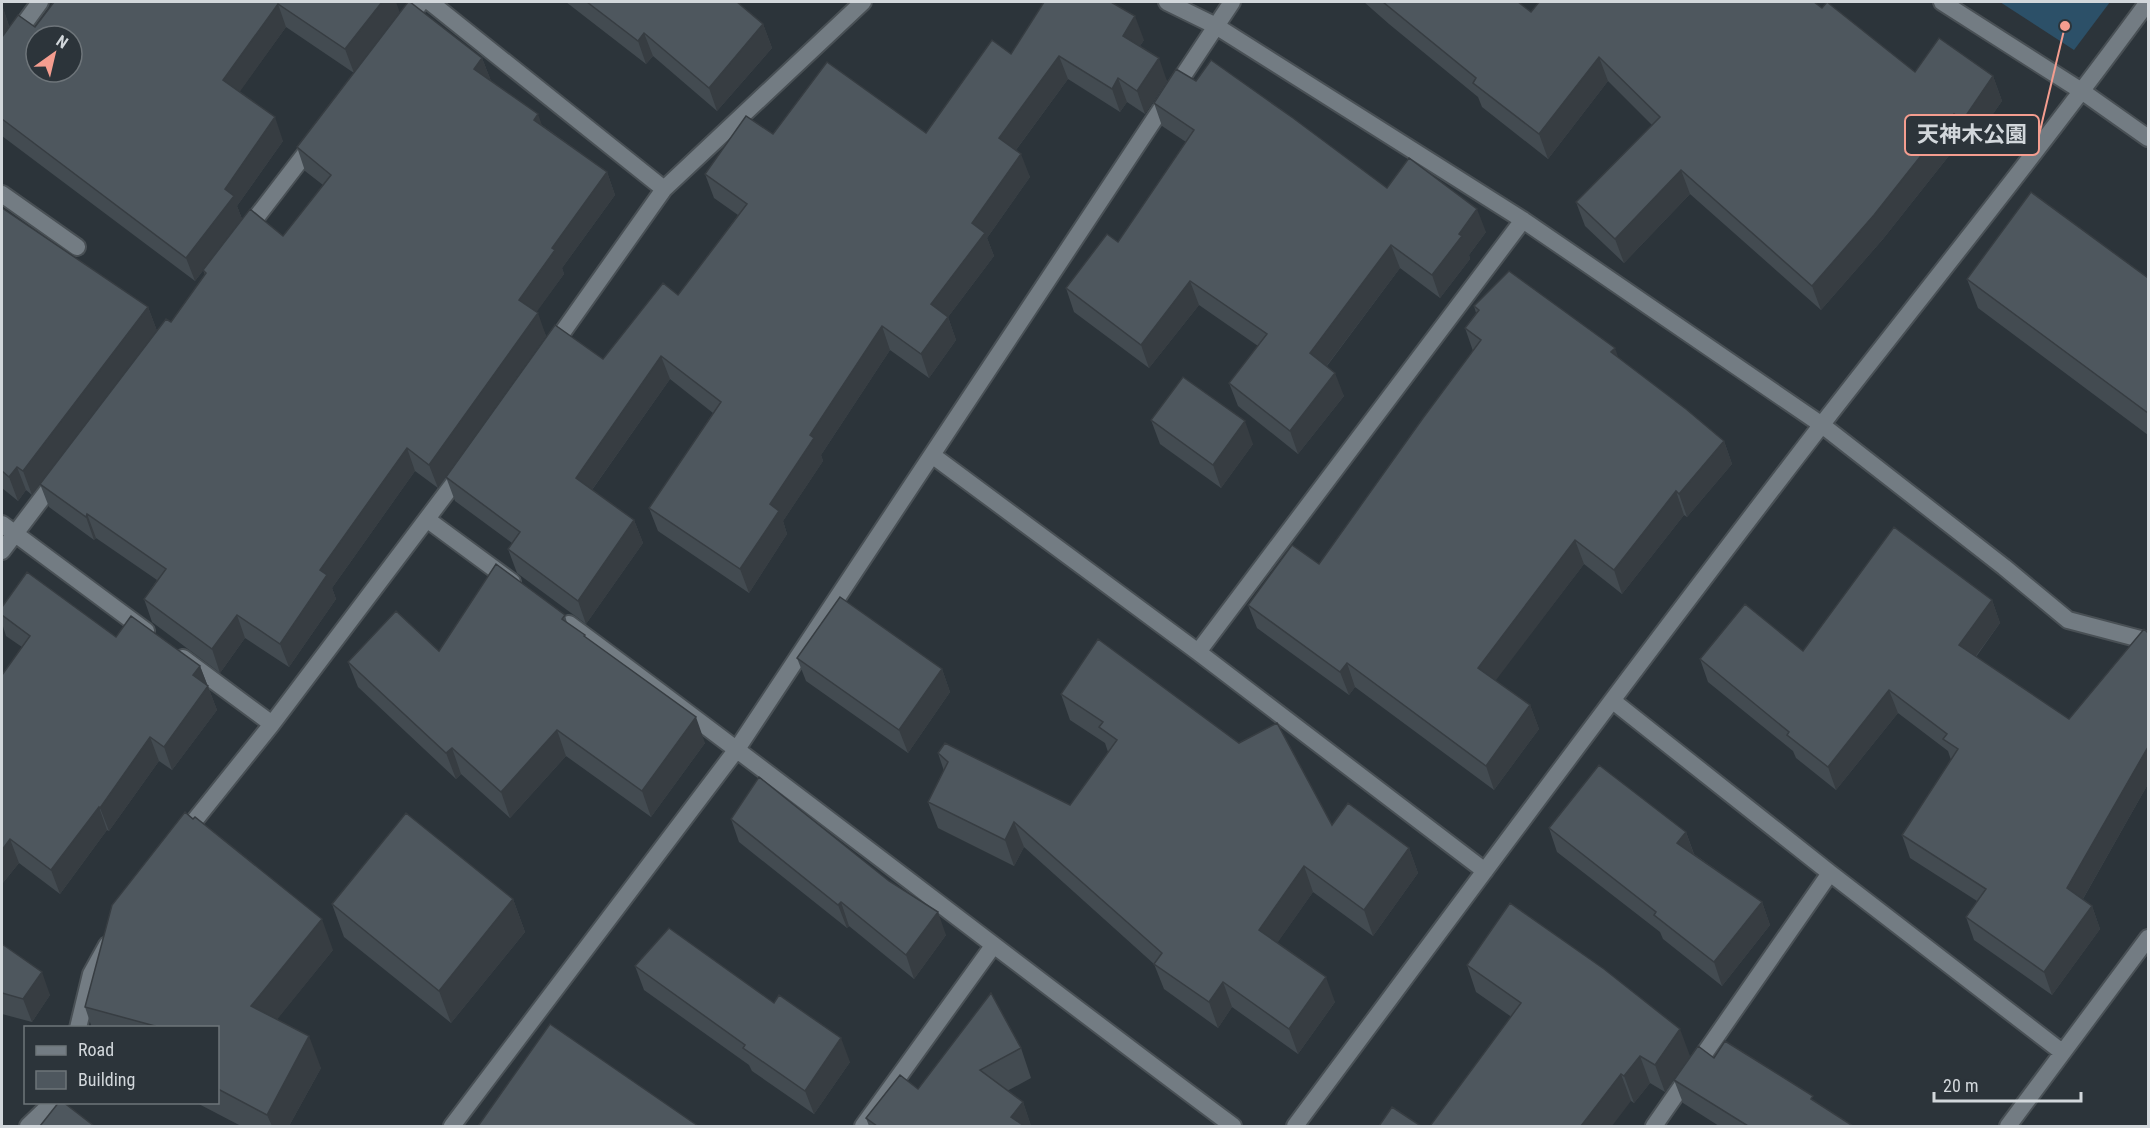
<svg xmlns="http://www.w3.org/2000/svg" width="2150" height="1128" viewBox="0 0 2150 1128" font-family="'Roboto Condensed','Noto Sans JP',sans-serif">
	<style>
		.green { fill: #2c5068 }
		.lines { fill: none; stroke-linecap: round; stroke-linejoin: round }
		.service-casing { stroke: #495055; stroke-width: 20 }
		.minor-casing { stroke: #495055; stroke-width: 20 }
		.service { stroke: #737c83; stroke-width: 16 }
		.minor { stroke: #737c83; stroke-width: 16 }
		.wall { fill: #434b51 }
		.shaded-wall { fill: #373d42 }
		.building { fill: #4e575e; stroke: #373d42; stroke-width: 1.5; fill-rule: evenodd }
		.leader { fill: none; stroke: #f59d8f; stroke-width: 2 }
		.callout-dot { fill: #f59d8f; stroke: #2c343a; stroke-width: 2 }
		.callout { fill: #2c343a; stroke: #f59d8f; stroke-width: 2 }
		.callout-label { font-size: 22px; text-anchor: middle; font-weight: bold; fill: #d2d7db }
	</style>
	<rect width="100%" height="100%" fill="#2c343a"/>
	<path class="green" d="M2000,2h110l-36,48z"/>
	<g class="lines">
		<defs>
			<path id="service" d="M2,194l75,53"/>
			<path id="minor" d="M430,2l234,187
				M1167,2l49,24 307,194 299,205 182,142 64,53 80,21
				M1942,2l141,90 65,46
				M403,25l18,-23
				M2,54l38,-52
				M245,232l70,-91
				M550,350l114,-161 199,-187
				M932,455l266,197 287,219
				M428,520l84,62
				M2,524l144,107
				M2,551l56,-74
				M569,624c223,165 442,336 664,502
				M1198,652l325,-432
				M183,658l89,66
				M1613,701l217,172 232,179
				M183,835l89,-111 191,-253
				M78,1028l13,-54 16,-29
				M28,1126l25,-24
				M452,1126l285,-377 495,-747
				M863,1126l130,-180
				M1295,1126c175,-235 349,-471 528,-703 109,-140 220,-278 325,-421
				M1654,1126l176,-253
				M2008,1126l140,-188"/>
		</defs>
		<use href="#service" class="service-casing"/>
		<use href="#minor" class="minor-casing"/>
		<use href="#service" class="service"/>
		<use href="#minor" class="minor"/>
	</g>
	<path class="wall" d="M55,2h341l-42,71 -68,-46 -47,65 44,49 -46,65 5,13 -47,62 -193,-145v-131l7,21 26,1z
		M566,2h171l26,22 9,24 -55,63 -64,-55 -7,8z
		M1364,2h154l13,10 384,60 78,4 9,25 -30,43 -9,-6 -80,101 -62,71 -131,-116 -66,69 -39,-37 -9,-24 76,-77 -44,-44 -60,78 -66,-52 -4,-10 -89,-73z
		M1144,40l-4,6 27,35 -22,33 -18,-12 -7,10 -52,-33 -52,71 14,27 -43,61 7,18 -46,61 8,23 -27,38 -39,-28 -69,105 2,6 -40,60 4,13 -38,59 -91,-62 -9,-23 64,-95 -43,-34 -78,111 42,30 9,23 -57,81 -69,-51 -9,-24 4,-6 -57,-42 -9,-24 157,-118 75,-64 60,-80 -24,-17 -9,-24 68,-40 153,-1 85,-79z
		M482,58l9,23 51,44 65,47 8,23 -53,73 2,6 -28,38 10,24 -108,152 -23,-17 -83,117 4,11 -47,68 -44,-29 -25,35 -68,-51 -8,-23 13,-19 -61,-42 -2,2 -45,-33 -9,-23 131,-162 34,-47 -2,-5 80,-34 40,-51 -18,-14 -8,-24z
		M1196,81l191,107 99,44 -17,23 1,4 -30,39 -40,-30 -73,98 17,30 -46,58 -60,-48 -9,-23 29,-37 -59,-41 -50,63 -75,-56 -8,-24 52,-46 68,-100 -24,-16 -8,-23z
		M2,208l146,99 9,24 -125,164 -6,-5 -8,11 -16,-13z
		M2148,278v157l-170,-127 -11,-29z
		M1474,306l144,52 106,83 8,23 -45,53 -3,-2 -62,79 -38,-30 -89,116 35,25 9,24 -45,61 -139,-103 -6,8 -92,-67 -9,-23 71,-41 154,-213 -8,-23 11,-15z
		M1151,420l102,24 -32,44 -61,-44z
		M1992,600l8,23 -24,34 172,127 -65,115 9,7 8,23 -48,66 -78,-55 -8,-23 11,-16 -67,-43 -8,-23 49,-75 -3,-9 -50,-38 -62,77 -40,-32 -3,-7 -85,-69 -8,-23 103,-8z
		M2,607l114,30 84,29 17,44 -45,60 -13,-9 -50,70 -2,-1 -47,64 -41,-31 -17,21v-209l20,-28 -16,-11 -4,-13z
		M565,615l2,8 19,15 119,105 -54,74 -85,-61 -56,62 -49,-44 -5,5 -98,-92 -10,-25 91,-11z
		M797,658l145,11 8,23 -42,61 -102,-72z
		M1061,694l271,131 77,23 9,25 -45,63 -60,-44 -36,51 58,59 -37,52 -66,-47 -14,21 -54,-39 -10,-25 -130,-117 -10,19 -76,-38 -10,-26 16,-31 -6,-18 132,52 38,-53 -3,-9 -35,-23z
		M731,819l215,116 -32,44 -65,-53 -2,2 -108,-86z
		M1549,828l137,4 8,22 68,48 8,23 -48,61 -59,-47 -3,-7 -103,-80z
		M513,899l12,33 -74,91 -107,-86 -12,-33z
		M2,944l48,51 -18,27 -30,-8z
		M333,950l-56,69 44,49 -32,58h-48l-46,-24h23v-74h-126l-7,-21z
		M1467,965l223,91 -25,36 -15,-9 -16,20 -158,-111z
		M635,966l215,96 -36,52 -62,-43 -3,-6 -105,-75z
		M1021,1048l10,30 -24,13 16,11 8,24h-162l-3,-8 52,-29z
		M1714,1058l102,45 37,23h-134l-36,-23 -9,-23z"/>
	<path class="shaded-wall" d="M382,2h14l4,11 -46,60 -9,-24z
		M278,4l8,23 -55,77 -8,-24z
		M2,5l7,21 -7,12z
		M1135,16l9,24 -13,19 -8,-23z
		M763,24l9,24 -55,63 -8,-23z
		M644,33l9,23 -7,8 -8,-23z
		M1059,56l9,23 -61,83 -8,-24z
		M1599,57l9,24 -60,78 -9,-25z
		M482,58l9,23 -17,-12z
		M1159,58l8,23 -22,33 -8,-23z
		M1993,76l9,25 -30,43 -9,-24z
		M1118,78l9,24 -7,10 -8,-23z
		M538,114l8,23 -12,-17z
		M1954,114l9,24 -80,101 -62,71 -9,-24z
		M275,117l8,24 -46,65 5,13 -47,62 -9,-23 39,-69z
		M1021,154l9,23 -43,61 7,18 -46,61 8,23 -27,38 -8,-24 10,-50 41,-81z
		M1681,170l9,24 -66,69 -9,-24z
		M607,172l8,23 -53,73 2,6 -36,50 -9,-24 33,-52z
		M1477,209l9,23 -17,23 1,4 -30,39 -8,-23 27,-41z
		M1391,245l9,23 -81,108 -9,-23z
		M1190,281l9,24 -50,63 -8,-23z
		M148,307l9,24 -125,164 -9,-24z
		M538,313l8,23 -108,152 -9,-23z
		M882,326l8,24 -69,105 2,6 -40,60 4,13 -38,59 -9,-24 30,-65 40,-69z
		M1615,348l8,23 -12,-19z
		M661,356l9,23 -86,122 -8,-23z
		M1335,373l9,23 -46,58 -8,-23z
		M1245,421l8,23 -32,44 -8,-23z
		M1724,441l8,23 -45,53 -8,-23z
		M407,448l8,23 -83,117 4,11 -47,68 -9,-23 40,-74z
		M17,467l9,23 -8,11 -9,-24z
		M1676,491l8,24 -62,79 -8,-24z
		M87,514l9,24 -2,2 -8,-23z
		M634,520l9,23 -57,81 -8,-23z
		M1575,540l9,24 -97,128 -9,-24z
		M1992,600l8,23 -33,45 -8,-23z
		M237,615l8,23 -25,35 -8,-24z
		M1347,663l8,24 -6,8 -9,-23z
		M200,666l17,44 -45,60 -8,-23 29,-72z
		M942,669l8,23 -42,61 -9,-23z
		M1889,690l9,23 -62,77 -8,-23z
		M1530,705l9,24 -45,61 -8,-24z
		M696,717l9,26 -54,74 -9,-26z
		M557,730l9,26 -56,62 -9,-26z
		M150,737l9,24 -50,70 -9,-23z
		M2148,747v37l-72,127 -9,-23z
		M452,748l9,26 -5,5 -10,-26z
		M99,807l8,23 -47,64 -9,-24z
		M1014,822l10,25 -10,19 -9,-26z
		M1686,832l8,23 -17,-12z
		M10,839l9,24 -17,21v-34z
		M1409,848l9,25 -45,63 -9,-26z
		M1304,866l9,26 -45,64 -9,-26z
		M513,899l12,33 -74,91 -12,-32z
		M841,902l8,24 -2,2 -9,-23z
		M1762,902l8,23 -48,61 -8,-24z
		M2092,906l8,23 -48,66 -8,-23z
		M938,912l8,23 -32,44 -8,-24z
		M322,919l11,31 -70,87 -12,-31z
		M42,972l8,23 -18,27 -9,-23z
		M1326,977l9,25 -37,52 -9,-25z
		M1223,982l9,25 -14,21 -9,-26z
		M1680,1029l10,27 -25,36 -10,-27z
		M309,1036l12,32 -32,58h-17l-5,-11z
		M841,1038l9,24 -36,52 -9,-23z
		M1640,1056l10,27 -16,20 -10,-27z
		M1621,1074l10,27 -19,25h-31z
		M1023,1102l8,24h-16l-4,-9z"/>
	<path class="building" d="M54,2h328l-37,47 -67,-45 -55,76 52,37 -50,72 9,7 -48,62 -184,-139v-82l16,-22 17,12zM36,36h36v36h-36z
		M408,2h2l72,56 -8,11 64,45 -4,6 73,52 -55,76 3,2 -36,50 19,13 -109,152 -22,-17 -87,122 7,5 -47,69 -43,-29 -25,34 -68,-50 22,-30 -79,-55 -1,3 -46,-33 126,-165 5,3 35,-49 -3,-3 47,-61 33,27 48,-61 -34,-28z
		M587,2h150l26,22 -54,64 -65,-55 -6,8z
		M1044,2h67l24,14 -12,20 36,22 -22,33 -19,-13 -6,11 -53,-33 -60,82 22,16 -49,69 13,10 -54,71 17,13 -27,37 -39,-28 -72,109 4,3 -44,66 9,7 -39,58 -91,-61 72,-106 -60,-46 -85,122 58,42 -56,81 -70,-52 12,-17 -74,-55 109,-152 48,34 60,-76 15,12 69,-91 -42,-30 41,-58 27,18 54,-72 99,71 66,-93 19,14z
		M1383,2h135l13,10 8,-10h275l8,6 5,-6 88,70 24,-34 54,38 -30,44 -9,-6 -80,101 -62,71 -131,-116 -66,69 -39,-37 84,-85 -61,-60 -60,77 -66,-51 3,-5z
		M1211,60l82,58 94,70 22,-30 68,51 -18,25 3,2 -30,39 -41,-30 -81,108 25,20 -45,58 -61,-48 38,-49 -77,-53 -49,64 -75,-57 41,-54 11,8 76,-112 -40,-27 22,-34 20,12z
		M2031,192l117,86v135l-181,-134z
		M2,208l146,99 -125,164 -6,-4 -8,10 -7,-6z
		M1509,271l106,77 -4,4 75,57 38,32 -45,53 -3,-3 -62,79 -39,-30 -97,128 52,37 -44,61 -139,-103 -7,9 -92,-67 44,-60 27,19 104,-146 58,-78 -16,-12 14,-18 -5,-4z
		M1183,377l62,44 -32,44 -62,-45z
		M1894,527l98,73 -33,45 110,74 75,-90 4,4v114l-81,141 25,18 -48,66 -78,-55 20,-28 -84,-54 56,-86 -15,-10 4,-5 -58,-44 -61,77 -41,-32 2,-3 -89,-73 45,-55 58,47z
		M496,564l69,51 -3,4 23,16 -1,1 112,81 -54,74 -85,-61 -56,62 -49,-44 -6,5 -98,-91 48,-51 43,40z
		M27,572l89,65 15,-21 69,50 -7,9 15,11 -44,61 -14,-10 -50,71 -1,-1 -48,63 -41,-31 -8,11v-175l28,-39 -28,-21v-8z
		M840,597l102,72 -43,61 -102,-72z
		M1098,639l141,104 38,-20 55,102 16,-22 61,45 -45,62 -60,-44 -45,64 67,47 -37,52 -66,-47 -14,20 -55,-38 8,-11 -148,-131 -9,18 -77,-38 20,-40 -10,-9 7,-10 125,62 47,-65 -18,-13 4,-5 -42,-28z
		M1599,765l87,67 -9,11 85,59 -48,60 -60,-47 2,-3 -107,-84z
		M759,777l130,104 49,31 -32,43 -65,-53 -3,3 -107,-86z
		M185,812l8,7 2,-2 127,102 -71,87 58,30 -42,79 -49,-26v-61h-64l1,-2 -70,-19 27,-102z
		M406,813l107,86 -74,92 -107,-87z
		M1510,903l94,66 76,60 -25,36 -15,-9 -16,20 -3,-2 -40,52h-151l91,-123 -54,-38z
		M669,928l105,75 5,-8 62,43 -36,53 -62,-43 2,-3 -110,-79z
		M2,944l40,28 -19,27 -21,-6z
		M991,993l30,55 -41,22 43,32 -12,15 13,9h-147l-11,-8 34,-43 18,14z
		M550,1024l148,102h-220z
		M1725,1041l88,55 -2,3 42,27h-105l-74,-46 24,-34 16,12z
		M59,1102h4l31,24h-54z
		M1392,1107l29,19h-42z"/>
	<path class="leader" d="M2065 26L2039 135"/>
	<circle class="callout-dot" cx="2065" cy="26" r="6"/>
	<rect class="callout" x="1905" y="115" width="134" height="40" rx="6"/>
	<g class="callout-label">
		<text x="1972" y="142">天神木公園</text>
	</g>
	<rect width="2150" height="1128" fill="none" stroke="#d2d7db" stroke-width="6"/>
	<rect x="24" y="1026" width="195" height="78" fill="#2c343a" stroke="#6e757a" stroke-width="1.5"/>
	<rect x="36" y="1046" width="30" height="9" fill="#737c83" stroke="#6e757a" stroke-width="1.5"/>
	<text x="78" y="1056" font-size="18" fill="#d2d7db">Road</text>
	<rect x="36" y="1071" width="30" height="18" fill="#4e575e" stroke="#6e757a" stroke-width="1.5"/>
	<text x="78" y="1086" font-size="18" fill="#d2d7db">Building</text>
	<g transform="translate(54 54) rotate(34)"><circle r="28" fill="#2c343a" stroke="#6e757a" stroke-width="1.5"/>
	<path d="M0-4.5L10 22L0 15L-10 22Z" fill="#f59d8f"/>
	<text y="-9" font-size="16" font-weight="bold" text-anchor="middle" fill="#d2d7db">N</text>
	</g>
	<path d="M1934 1092v9h147v-9" fill="none" stroke="#d2d7db" stroke-width="3"/>
	<text x="1943" y="1092" font-size="18" fill="#d2d7db" stroke="#2c343a" stroke-width="4.5" paint-order="stroke">20 m</text>
</svg>
